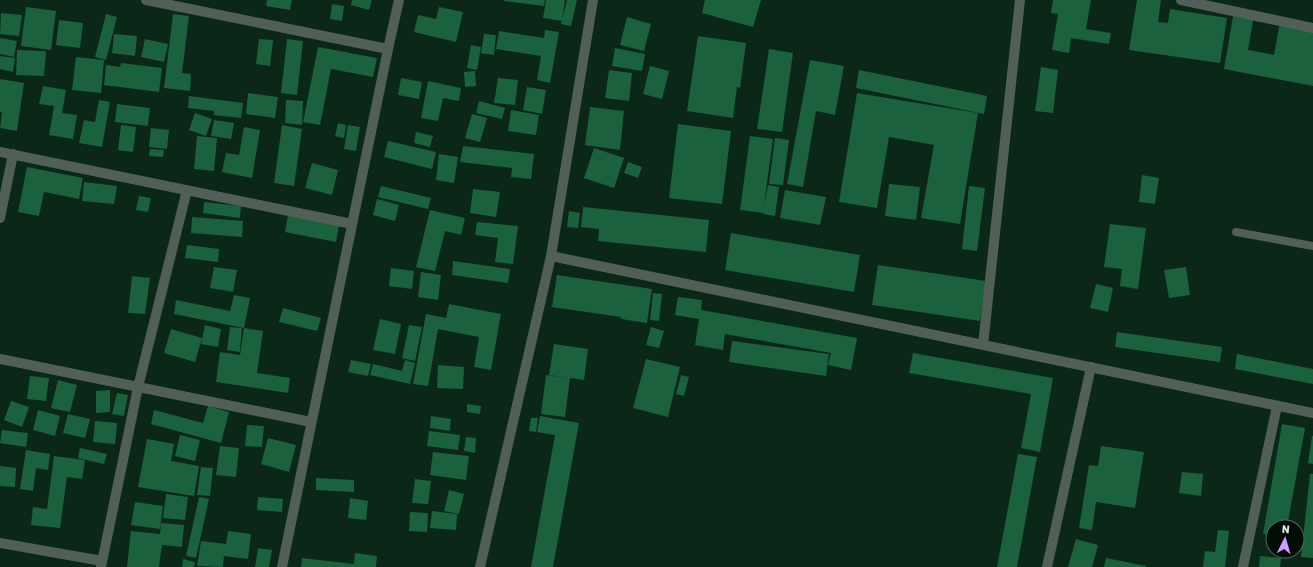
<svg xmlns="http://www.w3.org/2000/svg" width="1313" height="567" viewBox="0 0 1313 567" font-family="Rubik,sans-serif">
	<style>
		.building { fill: #1b613e }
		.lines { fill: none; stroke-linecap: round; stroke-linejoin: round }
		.lane { stroke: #525f57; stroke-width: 8 }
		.street { stroke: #525f57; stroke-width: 10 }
	</style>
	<rect width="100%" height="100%" fill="#0a2718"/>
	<path class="building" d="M267,0h25l-2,10 -24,-4z
		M352,0h20l-3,10 -18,-5z
		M504,0h41l-1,6 -40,-5z
		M546,0h19l-3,21 -19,-3z
		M567,0h10l-6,26 -10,-2z
		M705,0h56l-8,27 -51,-14z
		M1053,0h38l-5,29 25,4 -2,11 -38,-6 -2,15 -17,-3 6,-36 -7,-1z
		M1137,0h24l-3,22 10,1 2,-14 57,9 -7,45 -91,-13z
		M332,4l12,2 -2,15 -12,-2z
		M26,7l30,4 -5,39 -30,-4z
		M439,7l24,5 -7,30 -42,-10 4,-17 18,4z
		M1234,11l20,4 -6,35 26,5 6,-33 33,6v58l-89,-17z
		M1,13l21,2 -3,21 -19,-2z
		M106,14l11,3 -11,43 -11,-3z
		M173,14l16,2 -7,57 9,1 -1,17 -26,-3z
		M627,17l24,7 -7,27 -24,-6z
		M59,20l24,3 -3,25 -24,-3z
		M545,30l14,2 -9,51 -13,-3 4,-24 -45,-7 3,-18 45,7z
		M114,34l23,2 -2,20 -23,-3z
		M484,34l12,1 -2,20 -13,-2z
		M698,36l48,7 -6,45 -3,-1 -4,31 -46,-7z
		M0,38l17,3 -3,16 -14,-3z
		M145,39l23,5 -4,18 -23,-5z
		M259,39l14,1 -3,26 -14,-2z
		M287,39l16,2 -6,54 -16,-2z
		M471,45l10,2 -4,23 -10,-2z
		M318,47l59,11 -4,19 -42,-8 -11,56 -17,-3z
		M615,48l30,6 -3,17 -30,-5z
		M769,49l24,4 -11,79 -25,-3z
		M17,50l29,1 -2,25 -28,-1z
		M0,56l15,2 -2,14 -13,-3z
		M76,57l28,3 -3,33 -29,-3z
		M810,60l34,6 -9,49 -19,-4 -13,76 -16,-3z
		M121,63l41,5 -3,24 -55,-7 2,-20 14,2z
		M650,66l19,5 -7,28 -19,-5z
		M1041,67l17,3 -5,43 -18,-2z
		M609,70l23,3 -3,28 -24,-3z
		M859,70l128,26 -3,18 -128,-26z
		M475,71l1,15 -11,1 -1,-15z
		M401,78l21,4 -3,17 -21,-4z
		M498,78l20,2 -3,25 -21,-2z
		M0,79l24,4 -7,48 -17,-3 2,-16h-2z
		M428,81l33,7 -2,13 -16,-3 -5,23 -17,-3z
		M43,86l23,4 -4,23 15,2 -4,24 -24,-4 5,-29 -15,-2z
		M527,87l19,3 -4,24 -19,-4z
		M248,93l30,4 -3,21 -29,-4z
		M857,93l121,20 -18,111 -39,-6 13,-73 -45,-8 -12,71 -38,-6z
		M189,96l54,7 -2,15 -27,-3v-4l-26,-3z
		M99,100l11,2 -8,45 -23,-4 5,-23 11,2z
		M286,100l17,1 -1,24 -17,-2z
		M479,101l26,7 -3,11 -26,-6z
		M117,104l33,4 -2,18 -33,-4z
		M590,107l34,4 -4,39 -35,-5z
		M511,110l28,5 -3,20 -28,-4z
		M195,113l17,6 -6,17 -17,-6z
		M472,114l15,4 -7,24 -15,-4z
		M214,120l20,3 -3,16 -20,-3z
		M338,123l8,2 -2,13 -9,-2z
		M678,124l53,7 -9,73 -53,-6z
		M121,125l15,2 -3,25 -15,-2z
		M282,125l20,4 -8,57 -20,-3z
		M348,125l12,2 -4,24 -12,-2z
		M244,127l16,3 -8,48 -30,-6 4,-19 13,2z
		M151,128l18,2 -2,19 -18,-2z
		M416,132l17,4 -3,11 -16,-4z
		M197,136l20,2 -3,33 -20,-2z
		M750,136l23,3 -9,66 4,-20 11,2 -4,29 -12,-2 1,-1 -24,-3z
		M775,138l14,2 -6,45 -14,-1z
		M388,141l48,11 -4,17 -48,-12z
		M463,146l71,8 -3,25 -20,-2 1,-9 -52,-6z
		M594,148l30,10 -10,30 -30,-10z
		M150,149l14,1 -1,7 -14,-1z
		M439,154l19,3 -4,26 -18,-3z
		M628,162l14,5 -4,11 -14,-5z
		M312,163l26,7 -6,25 -27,-7z
		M27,167l56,11 -4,21 -35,-7 -5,24 -21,-4z
		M1142,175l17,3 -4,26 -16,-2z
		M84,182l33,4 -3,18 -32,-3z
		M889,184l31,3 -4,33 -31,-4z
		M381,186l50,12 -3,11 -50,-12z
		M969,186l16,2 -8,63 -15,-2z
		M473,189l27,3 -4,25 -26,-4z
		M785,190l41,7 -6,28 -40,-7z
		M139,196l12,2 -3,14 -12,-2z
		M377,199l22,6 -4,16 -22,-6z
		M204,202l37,4 -1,12 -37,-5z
		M583,207l126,13 -3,32 -108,-11 1,-12 -18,-2z
		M430,210l35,8 -4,17 -16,-4 -10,40 -19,-4z
		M569,211l11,2 -2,15 -11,-1z
		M288,215l51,11 -3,16 -51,-10z
		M192,217l51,4 -1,16 -51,-4z
		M477,222l41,4 -5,38 -18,-2 3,-24 -23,-3z
		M1110,224l36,4 -8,61 -18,-3 2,-17 -18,-2z
		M731,233l129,22 -6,37 -129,-22z
		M187,245l32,4 -1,13 -33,-4z
		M453,261l57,8 -2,14 -56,-8z
		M878,265l108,16 -6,40 -108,-16z
		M214,267l23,3 -4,22 -23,-4z
		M1186,267l4,28 -21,3 -5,-28z
		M391,268l23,3 -2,18 -23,-3z
		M421,272l20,3 -3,25 -20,-3z
		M557,275l95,14 -5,34 -26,-4v-2l-69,-10z
		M132,276l18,2 -5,36 -17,-1z
		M1096,284l17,4 -5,24 -18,-4z
		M653,293l9,1 -3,27 -9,-1z
		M234,295l16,3 -6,30 -70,-14 2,-14 54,11z
		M678,297l24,3 -1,10 156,28 -6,32 -23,-5 3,-12 -106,-19 -2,16 -28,-5 4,-26 -24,-4z
		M449,304l52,10 -10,56 -17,-3 5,-30 -41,-8 -10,57 -15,-2 13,-70 20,4z
		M283,308l38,10 -4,13 -38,-9z
		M380,319l21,5 -6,30 -22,-4z
		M205,325l16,4 -3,18 -17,-3z
		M409,325l13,2 -7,34 -13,-3z
		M230,327l12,1 -2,24 -13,-2z
		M651,327l13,4 -5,17 -13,-3z
		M244,328l19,3 -6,42 33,5 -2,15 -72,-11 4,-30 20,3z
		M171,329l31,9 -7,24 -31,-9z
		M1117,332l105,15 -2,15 -105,-15z
		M732,341l97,13 -3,22 -97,-14z
		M554,344l34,5 -4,31 -35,-5z
		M913,353l140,25 -13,74 -19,-4 10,-54 -122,-21z
		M1237,354l76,15v15l-78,-15z
		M646,359l34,8 -12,50 -35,-9z
		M351,360l20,4 -3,12 -20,-4z
		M405,360l10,3 -5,21 -40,-9 3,-11 29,7z
		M438,365l26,2 -1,22 -26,-1z
		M546,375l24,3 -5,39 -24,-3z
		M681,375l8,2 -5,19 -8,-2z
		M30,376l19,2 -3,23 -19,-2z
		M58,380l19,5 -7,27 -19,-4z
		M110,390v22l-14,1v-22z
		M117,393l11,2 -4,21 -12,-2z
		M11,401l18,6 -7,20 -18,-7z
		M467,404l14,2 -1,8 -13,-2z
		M208,406l21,6 -8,31 -70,-19 3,-14 49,13z
		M38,410l22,6 -5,20 -22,-6z
		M68,414l22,5 -5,19 -22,-5z
		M431,416l20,3 -1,12 -20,-3z
		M540,416l39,7 -26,144h-22l24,-132 -18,-3z
		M531,418h7l-2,14 -7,-1z
		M95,421l22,2 -2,21 -22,-2z
		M1282,424l23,4 -18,99h-14v8l-10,-1z
		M247,425l17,1 -2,21 -17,-1z
		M2,430l26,3 -2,14 -26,-4z
		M429,431l31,4 -2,15 -31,-4z
		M180,435l20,5 -5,21 -20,-5z
		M1312,436h1v28l-5,-1z
		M466,437l10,1 -1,15 -11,-2z
		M268,438l28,7 -7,27 -28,-8z
		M147,439l27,5 -3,17 28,5 -5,30 -56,-9z
		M220,446l19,2 -3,29 -20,-2z
		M1101,446l43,6 -9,56 -39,-6 -4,28 -13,-2 10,-63 9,1z
		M80,448l27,6 -3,10 -26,-6z
		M26,450l24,4 -2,16 -12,-2 -3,23 -13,-2z
		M433,452l36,4 -3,24 -36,-5z
		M1018,454l19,3 -20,110h-20z
		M54,456l31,4 -3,19 -15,-2 -7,51 -29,-3 2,-18 14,2z
		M0,466l16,2 -1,19 -15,-1z
		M201,467l12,1 -3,28 -13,-1z
		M1182,472l21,2 -2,22 -22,-3z
		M1310,474h3v84l-12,-1z
		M316,478l38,2v12l-38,-2z
		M415,479l16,2 -3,23 -16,-1z
		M449,490l15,4 -5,20 -15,-3z
		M166,494l22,3 -3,23 -22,-2z
		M199,497l10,2 -13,59 -10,-2z
		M258,497l25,2 -1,13 -25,-2z
		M350,498l18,3 -2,19 -18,-2z
		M135,502l28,4 -3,23 -29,-4z
		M432,511l25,3 -1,16 -26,-2z
		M410,512l18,1 -1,19 -18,-1z
		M161,523l23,2 -2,22 -20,-2 -3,22h-32l4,-36 29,3z
		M1218,530l11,1 -4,36h-22l2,-16 10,1z
		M228,531l23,3 -3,25 -24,-3 -1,11 -26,-1 4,-25 25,3z
		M1076,539l22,6 -6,22h-24z
		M258,548l14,2 -3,17h-14z
		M355,553l22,3 -1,11h-75l1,-9 52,6z
		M1260,556l21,2 -1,9h-21z
		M1106,558l40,8v1h-42z
		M183,559l12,3 -1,5h-12z"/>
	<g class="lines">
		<path class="lane" d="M1236,232l77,14"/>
		<path class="street" d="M146,0l242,49
			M1181,0l132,28
			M0,152l352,72
			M0,218l13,-64
			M551,256l762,157
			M983,345l37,-345
			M0,359l311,63
			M0,543l102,18
			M101,567l37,-180 49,-197
			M282,567l106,-518 11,-49
			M480,567l71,-311 42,-256
			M1047,567l44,-200
			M1243,567l34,-161"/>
	</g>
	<g transform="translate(1285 539) rotate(5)"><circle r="19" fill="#030d07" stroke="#59665e"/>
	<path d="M0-3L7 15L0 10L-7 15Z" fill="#d09dff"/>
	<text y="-6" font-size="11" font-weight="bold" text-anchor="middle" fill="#daebe0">N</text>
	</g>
</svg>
